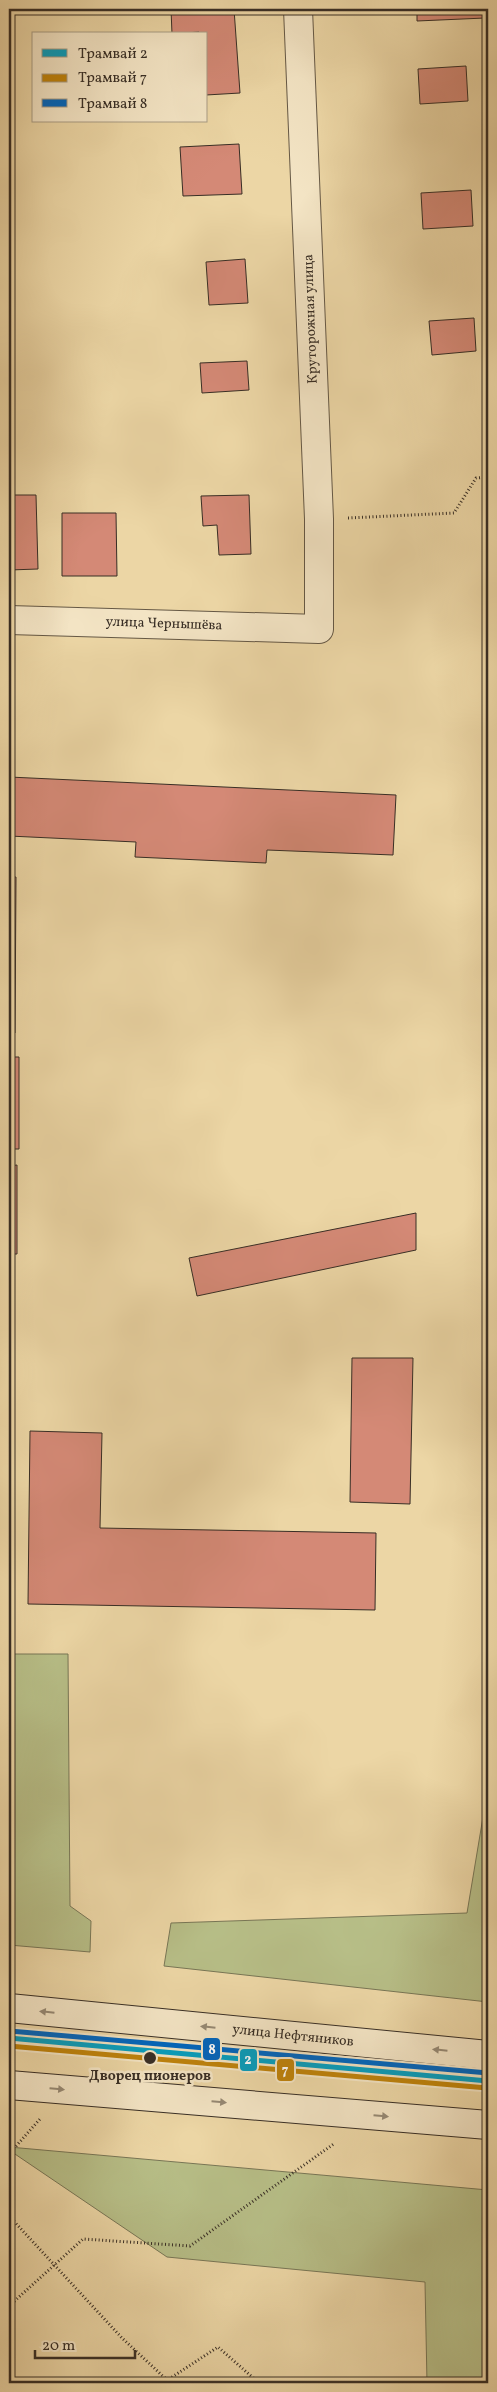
<svg xmlns="http://www.w3.org/2000/svg" width="497" height="2392" viewBox="0 0 497 2392" font-family="Vollkorn,serif">
	<style>
		.green { fill: #b7be87; stroke: #787656 }
		.building { fill: #d48976; stroke: #382e25 }
		.lines { fill: none; stroke-linecap: round; stroke-linejoin: round }
		.minor-casing { stroke: #655845; stroke-width: 30 }
		.secondary-casing { stroke: #382e25; stroke-width: 30 }
		.path { stroke: #382e25; stroke-width: 3; stroke-dasharray: 1 2.5; stroke-linecap: butt }
		.minor { stroke: #f3e4c4; stroke-width: 28 }
		.secondary { stroke: #f3e4c4; stroke-width: 28 }
		.tram-1-casing { stroke: #f3e4c4; stroke-width: 9 }
		.tram-2-casing { stroke: #f3e4c4; stroke-width: 9 }
		.tram-3-casing { stroke: #f3e4c4; stroke-width: 9 }
		.tram-1 { stroke: #069dbd; stroke-width: 5 }
		.tram-2 { stroke: #be820b; stroke-width: 5 }
		.tram-3 { stroke: #0065bd; stroke-width: 5 }
		.oneway { fill: #968974 }
		.stop-dot { fill: #382e25; stroke: #f3e4c4; stroke-width: 2 }
		.labels { text-anchor: middle; dominant-baseline: central; stroke-width: 5; stroke-linejoin: round; paint-order: stroke }
		.street-label { font-size: 14px; fill: #382e25; stroke: #f3e4c4 }
		.stop-label { font-size: 14px; font-weight: bold; fill: #382e25; stroke: #f3e4c4 }
		.line-badge { stroke: #f3e4c4; stroke-width: 2 }
		.badge-label { font-size: 14px; text-anchor: middle; font-weight: bold; fill: #fff }
	</style>
	<rect width="100%" height="100%" fill="#ecd6a5"/>
	<filter id="stains"><feTurbulence type="fractalNoise" baseFrequency=".004" numOctaves="4"/><feColorMatrix values="0 0 0 0 .2 0 0 0 0 .09 0 0 0 0 .02 0 0 0 .5 -.17"/></filter>
	<radialGradient id="worn" r=".72"><stop offset=".6" stop-color="#630" stop-opacity="0"/><stop offset="1" stop-color="#630" stop-opacity=".3"/></radialGradient>
	<path class="green" d="M9,1654h59l2,252 21,15 -1,31 -81,-7z
		M488,1787v215l-324,-36 7,-43 296,-10z
		M9,2147l479,43v193h-61l-2,-101 -258,-25 -158,-107z"/>
	<path class="building" d="M171,9h63l6,84 -34,2v-61h-7v-2l-27,2z
		M417,9h68v9l-68,3z
		M466,66l2,35 -48,3 -2,-35z
		M239,144l3,50 -59,2 -3,-49z
		M471,190l2,36 -50,3 -2,-36z
		M245,259l3,44 -39,2 -3,-43z
		M474,318l2,33 -44,4 -3,-34z
		M247,361l2,29 -47,3 -2,-30z
		M9,495h27l2,74 -29,1z
		M249,495l2,59 -32,1 -2,-30 -14,1 -2,-30z
		M62,513h54l1,63h-55z
		M9,777l387,18 -3,60 -126,-5 -1,13 -131,-6 1,-15 -127,-6z
		M9,877h7l-1,156h-6z
		M9,1057h10v92h-10z
		M17,1165v89h-8v-88z
		M416,1213v37l-219,46 -8,-38z
		M352,1358h61l-3,146 -60,-2z
		M30,1431l72,2 -2,95 276,5 -1,77 -347,-6z"/>
	<g class="lines">
		<defs>
			<path id="minor" d="M9,620l310,9v-110l-21,-510"/>
			<path id="secondary" d="M9,2008l479,47
				M9,2085l479,40"/>
		</defs>
		<use href="#minor" class="minor-casing"/>
		<use href="#secondary" class="secondary-casing"/>
		<path class="path" d="M348,518l106,-5 22,-35 12,-1
			M9,2154l31,-35
			M9,2216l113,122 45,42
			M9,2306l74,-67 107,7 145,-103
			M163,2383l55,-36 41,36"/>
		<use href="#minor" class="minor"/>
		<use href="#secondary" class="secondary"/>
		<defs>
			<path id="tram-1" d="M9,2038l479,43"/>
			<path id="tram-2" d="M9,2046l478,42"/>
			<path id="tram-3" d="M10,2031l478,42"/>
		</defs>
		<use href="#tram-1" class="tram-1-casing"/>
		<use href="#tram-2" class="tram-2-casing"/>
		<use href="#tram-3" class="tram-3-casing"/>
		<use href="#tram-1" class="tram-1"/>
		<use href="#tram-2" class="tram-2"/>
		<use href="#tram-3" class="tram-3"/>
	</g>
	<defs><path id="oneway-solid" d="M-6-.8H1V-3.2L6.5 0L1 3.2V.8H-6Z" transform="scale(1.25)"/></defs>
	<g class="oneway">
		<use href="#oneway-solid" transform="translate(47 2012) rotate(-174)"/>
		<use href="#oneway-solid" transform="translate(208 2027) rotate(-174)"/>
		<use href="#oneway-solid" transform="translate(440 2050) rotate(-174)"/>
		<use href="#oneway-solid" transform="translate(57 2089) rotate(5)"/>
		<use href="#oneway-solid" transform="translate(219 2102) rotate(5)"/>
		<use href="#oneway-solid" transform="translate(381 2116) rotate(5)"/>
	</g>
	<circle class="stop-dot" cx="150" cy="2058" r="7"/>
	<g class="labels">
		<g class="street-label">
			<text transform="translate(311 319) rotate(-92)">Круторожная улица</text>
			<text transform="translate(164 624) rotate(2)">улица Чернышёва</text>
			<text transform="translate(293 2036) rotate(6)">улица Нефтяников</text>
		</g>
		<g class="stop-label">
			<text x="150" y="2076">Дворец пионеров</text>
		</g>
	</g>
	<g class="line-badge">
		<rect x="202" y="2037" width="19" height="24" rx="5" fill="#0065bd"/>
		<rect x="239" y="2048" width="19" height="24" rx="5" fill="#069dbd"/>
		<rect x="276" y="2058" width="19" height="24" rx="5" fill="#be820b"/>
	</g>
	<g class="badge-label">
		<text x="212" y="2054">8</text>
		<text x="248" y="2064">2</text>
		<text x="285" y="2075">7</text>
	</g>
	<rect width="497" height="2392" fill="none" stroke="#ecd6a5" stroke-width="30"/>
	<rect x="10" y="10" width="477" height="2372" fill="none" stroke="#382e25" stroke-width="2.5"/>
	<rect x="15" y="15" width="467" height="2362" fill="none" stroke="#382e25"/>
	<rect x="32" y="32" width="175" height="90" fill="#f3e4c4" stroke="#a89b84"/>
	<rect x="42" y="49" width="25" height="8" fill="#069dbd" stroke="#a89b84"/>
	<text x="78" y="58" font-size="15" fill="#382e25">Трамвай 2</text>
	<rect x="42" y="74" width="25" height="8" fill="#be820b" stroke="#a89b84"/>
	<text x="78" y="82" font-size="15" fill="#382e25">Трамвай 7</text>
	<rect x="42" y="99" width="25" height="8" fill="#0065bd" stroke="#a89b84"/>
	<text x="78" y="108" font-size="15" fill="#382e25">Трамвай 8</text>
	<path d="M35 2350v8h100v-8" fill="none" stroke="#382e25" stroke-width="2.5"/>
	<text x="42" y="2350" font-size="15" fill="#382e25" stroke="#f3e4c4" stroke-width="4" paint-order="stroke">20 m</text>
	<rect width="100%" height="100%" filter="url(#stains)"/>
	<rect width="100%" height="100%" fill="url(#worn)"/>
</svg>
